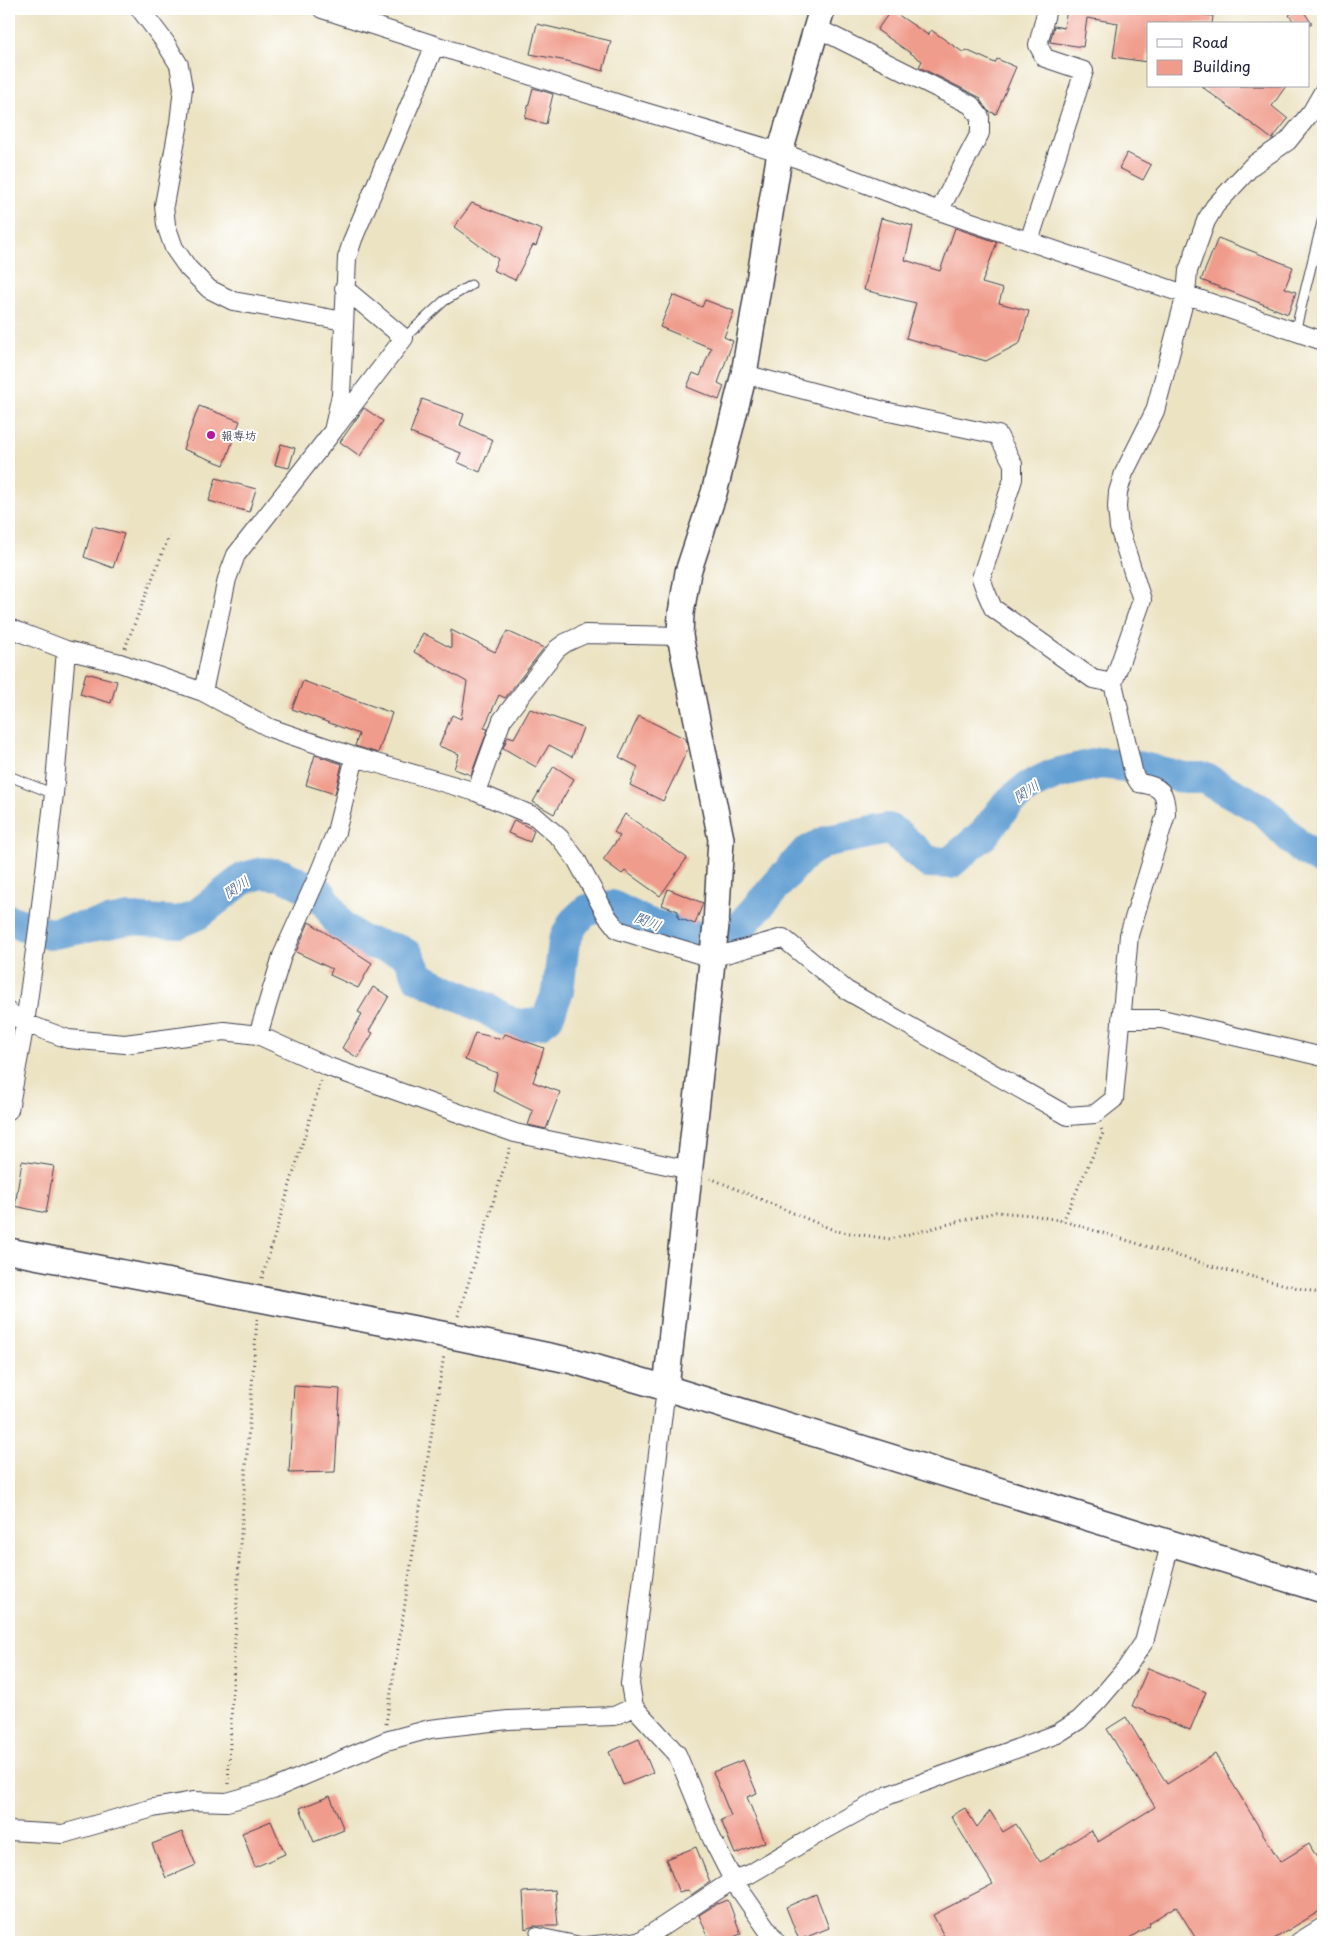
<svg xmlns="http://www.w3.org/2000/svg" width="1332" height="1951" viewBox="0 0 1332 1951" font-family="'Playpen Sans','Klee One',sans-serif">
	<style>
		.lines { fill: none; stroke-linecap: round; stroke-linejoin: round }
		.river { stroke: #629fd3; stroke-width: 32 }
		.building { fill: #f09c8c }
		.lane-casing { stroke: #403f4f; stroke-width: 11 }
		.street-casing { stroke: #403f4f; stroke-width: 20 }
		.secondary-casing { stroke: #403f4f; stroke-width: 28 }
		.path { stroke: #403f4f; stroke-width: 3; stroke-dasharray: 1 4; stroke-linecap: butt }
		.lane { stroke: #fff; stroke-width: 9 }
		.street { stroke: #fff; stroke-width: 18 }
		.secondary { stroke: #fff; stroke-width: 25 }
		.poi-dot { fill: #b5179e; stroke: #fff; stroke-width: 2 }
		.labels { text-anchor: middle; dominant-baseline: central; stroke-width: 4; stroke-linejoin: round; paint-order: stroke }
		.poi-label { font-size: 12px; fill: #22223b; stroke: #fff; text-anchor: start }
		.water-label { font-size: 14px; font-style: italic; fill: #3f5a7f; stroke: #fff }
	</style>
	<rect width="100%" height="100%" fill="#fff"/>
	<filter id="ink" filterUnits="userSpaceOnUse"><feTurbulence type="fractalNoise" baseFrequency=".02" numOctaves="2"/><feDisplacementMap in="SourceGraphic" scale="10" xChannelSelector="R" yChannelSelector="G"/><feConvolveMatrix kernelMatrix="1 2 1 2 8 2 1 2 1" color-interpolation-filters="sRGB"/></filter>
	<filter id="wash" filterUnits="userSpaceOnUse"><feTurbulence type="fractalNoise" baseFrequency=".0096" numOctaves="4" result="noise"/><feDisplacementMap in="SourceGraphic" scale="20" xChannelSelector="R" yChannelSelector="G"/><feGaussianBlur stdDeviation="1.12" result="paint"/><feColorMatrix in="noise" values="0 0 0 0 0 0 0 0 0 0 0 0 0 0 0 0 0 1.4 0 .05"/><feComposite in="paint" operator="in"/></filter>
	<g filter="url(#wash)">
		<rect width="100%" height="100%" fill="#ece3c3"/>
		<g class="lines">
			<path class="river" d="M9,920l40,14 80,-15 50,3 19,-8 46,-36 19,-5 19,2 39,19 19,31 21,16 38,9 10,6 9,21 69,32 23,14 10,2 20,-2 8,-6 10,-26 6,-50 10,-19 13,-12 25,-4 34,17 47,13 37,2 75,-85 22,-12 61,-12 10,6 30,27 22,1 34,-29 23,-30 21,-17 27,-13 46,-11 42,5 42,10h19l59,32 37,37 23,14"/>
		</g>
		<g id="blocks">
			<path class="building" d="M1067,9h103l43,7 -1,8h-64l-1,38 -34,-5 5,-34 -31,-5 -4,29 -33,-5 4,-16 10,2z
				M1297,9h5l10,15h-17l-6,-9z
				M891,10l37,25 3,-5 33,23 2,-3 29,13 2,-4 19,8 -20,47 -8,-3 -8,-11 1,-2 -62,-31 3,-6 -45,-31z
				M537,24l74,17 -8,30 -36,-10 -37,-7z
				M1201,86h85l-14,20 16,13 -16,20z
				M533,88l20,6 -7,30 -21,-6z
				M1127,153l24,12 -8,15 -24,-12z
				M472,203l70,27 -6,16 -3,-1 -18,35 -22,-10 5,-11 -44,-32z
				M881,218l32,8 -8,34 35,11 15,-43 42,14 -15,41 21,6 -4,14 30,8 -9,32 -34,18 -80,-23 10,-35 -52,-13z
				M1218,238l75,29 -8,21 11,4 -8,22 -87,-34z
				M673,295l29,12 3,-7 29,11 -10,26 9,4 -15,42 6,3 -5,14 -32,-13 6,-14 7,3 11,-28 -51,-21z
				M422,399l42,15 -4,11 33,15 -13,32 -23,-10 4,-9 -51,-20z
				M199,406l41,15 -16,44 -41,-16z
				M364,408l19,13 -23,35 -20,-14z
				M281,444l14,4 -6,20 -14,-3z
				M216,478l40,11 -7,23 -40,-11z
				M93,526l31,8 -11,34 -29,-11z
				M451,630l44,22 12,-21 37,17 -39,50 -6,-3 -15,33 4,1 -17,46 -17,-6 5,-15 -20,-8 13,-31 9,4 6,-37 -53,-30 9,-19 28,15z
				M86,673l31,8 -6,22 -31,-9z
				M303,681l89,32 -14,40 -23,-7 4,-12 -67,-25z
				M530,709l53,19 -11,29 -23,-12 -13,22 -33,-19 5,-12 6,2z
				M639,716l47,23 2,10 -25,52 -33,-16 8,-18 -19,-10z
				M315,755l27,9 -7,30 -29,-9z
				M554,766l20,13 -20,35 -21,-12z
				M625,814l62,44 -27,38 -35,-25 -3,3 -19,-14 17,-24 -6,-4z
				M514,820l20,10 -4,12 -22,-9z
				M668,889l35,14 -8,21 -17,-6v-7l-16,-6z
				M309,922l63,41 -14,25 -28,-13 2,-6 -36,-17z
				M373,987l16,9 -20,35 4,2 -15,25 -16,-10 20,-34 -4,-2z
				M475,1033l27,6 3,-5 39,14 -11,34 27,10 -14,37 -18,-4 5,-14 -40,-20 4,-18 -32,-13z
				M22,1161l32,5 -8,47 -31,-7z
				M294,1386l46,3 -5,83 -46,1z
				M1148,1668l58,24 -16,38 -58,-24z
				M1126,1717l41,67 48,-30 65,108 29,-18 14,24v41l-54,33h-71l-22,-36 -27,17 1,2 -27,17h-176l-14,-27 60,-31 -42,-68 14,-8 12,19 13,-16 13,21 13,-8 24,38 51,-32 7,12 57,-35 -48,-78z
				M639,1739l14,34 -30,12 -14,-33z
				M743,1760l14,33 -10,4 18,45 -30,12 -14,-34 10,-4 -18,-44z
				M330,1796l14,34 -30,12 -14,-34z
				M271,1821l14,33 -30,13 -13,-34z
				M182,1832l14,33 -30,13 -14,-34z
				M696,1847l14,35 -19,13 -3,-5 -9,3 -13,-34z
				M555,1890l3,36h-24l-9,3 -2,-37z
				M816,1894l13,34 -30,12 -13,-33z
				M728,1900l13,34 -20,8h-11l-11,-27 19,-12v1z"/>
		</g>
	</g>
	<g filter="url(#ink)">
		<use href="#blocks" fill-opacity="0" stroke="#403f4f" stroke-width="1"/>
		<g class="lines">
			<defs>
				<path id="lane" d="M1295,332l28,-114
					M404,338l40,-37 27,-16
					M9,776l45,18
					M535,1932l47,10 45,-5 16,2"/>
				<path id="street" d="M140,9l25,33 14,23 4,23 -4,35 -15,82 2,20 8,23 14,20 21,21 24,12 111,20
					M322,9l313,100 145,43 159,59 384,130
					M817,28l154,77 9,12v16l-41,78
					M1029,241l55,-170 -39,-13 -7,-13 9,-36
					M744,374l140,37 114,24 15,29v15l-32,99 5,14 7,16 100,71 20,4
					M336,427l68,-89 -60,-50
					M9,628l57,22 54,13 83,29 67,36 85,29 121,35 60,25 24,21 16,21 31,57 11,14 93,28 72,-20 63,52 222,126 27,-2 19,-15 15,-164 37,-121c0,-22 -5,-28 -27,-31l-5,-8 -21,-92 29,-83 -23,-72 -2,-21 1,-15 6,-19 31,-62 31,-117 2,-23 18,-50 9,-15 38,-41 35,-24 24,-30 11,-19
					M203,692l24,-113 9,-24 97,-124 8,-36 6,-137 6,-19 82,-194
					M476,792l26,-72 55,-71 8,-6 20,-9 95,2
					M9,1012l16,11 43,16 57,5 99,-13 34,4 68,31 189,67 175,37
					M1121,1019h41l161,38
					M258,1035l24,-79 35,-78 19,-46 19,-75
					M9,1110l16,-87 14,-101 15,-128 12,-144
					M666,1388l-36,296 4,23 43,47 35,85 21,41 43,62
					M9,1831l54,3 90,-26 40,-7 34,1 46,-13 113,-48 44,-12 78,-9 106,-4 20,-9
					M639,1942l94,-62 17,-6 73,-43 66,-36 168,-61 22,-14 19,-19 29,-34 17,-25 26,-97
					M1299,1942l24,-15"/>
				<path id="secondary" d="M9,1251l443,85 121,25 93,27 657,202
					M666,1388l50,-463 5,-86 -41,-203 1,-23 7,-41 26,-79 30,-119 36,-222 42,-143"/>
			</defs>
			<use href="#lane" class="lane-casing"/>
			<use href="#street" class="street-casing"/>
			<use href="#secondary" class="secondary-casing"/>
			<path class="path" d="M125,648l44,-112
				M710,1178l126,53 54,8 106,-27 36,3 31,6 162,49 98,24
				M1063,1221l40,-88 -2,-5
				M262,1278l59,-197
				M458,1316l52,-168
				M386,1724l58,-369
				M228,1784l11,-224 18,-241"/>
			<use href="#lane" class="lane"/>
			<use href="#street" class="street"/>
			<use href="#secondary" class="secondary"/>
		</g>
	</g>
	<circle class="poi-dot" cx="211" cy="435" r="5"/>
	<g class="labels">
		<g class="poi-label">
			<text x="221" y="435">報専坊</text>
		</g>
		<g class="water-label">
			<text transform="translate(1026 791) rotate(-33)">関川</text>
			<text transform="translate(236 887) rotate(-33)">関川</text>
			<text transform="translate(648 921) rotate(21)">関川</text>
		</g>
	</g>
	<rect width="1332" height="1951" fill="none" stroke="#fff" stroke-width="30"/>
	<rect x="1147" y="22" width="162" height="65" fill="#ffffff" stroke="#a7a7b1"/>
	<rect x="1157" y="39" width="25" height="8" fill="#ffffff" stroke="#a7a7b1"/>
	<text x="1192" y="48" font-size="15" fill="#22223b">Road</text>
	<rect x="1157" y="60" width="25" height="15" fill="#f09c8c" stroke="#a7a7b1"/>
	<text x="1192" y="72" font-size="15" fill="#22223b">Building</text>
</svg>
